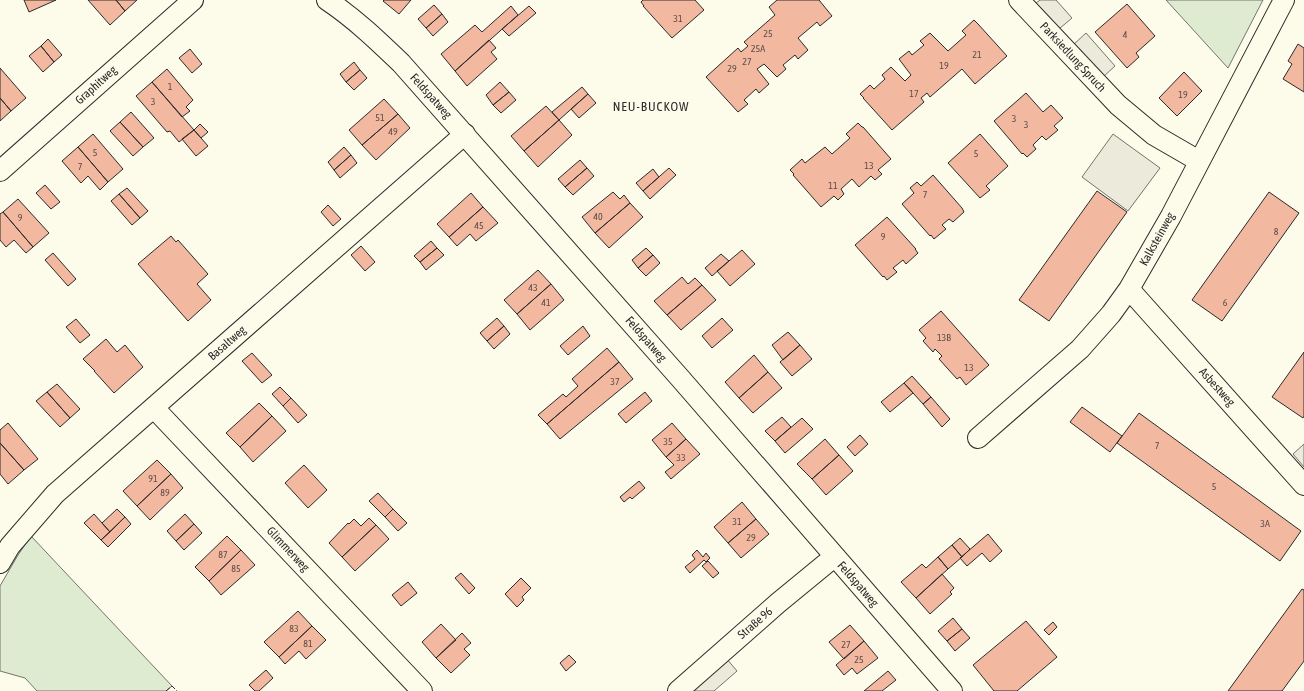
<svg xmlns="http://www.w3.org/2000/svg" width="1304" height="691" viewBox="0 0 1304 691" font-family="'Asap Condensed',sans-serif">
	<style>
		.green { fill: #deebd1; stroke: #74746e }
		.parking { fill: #eceadb; stroke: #74746e }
		.building { fill: #f2b8a0; stroke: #2b2b2b }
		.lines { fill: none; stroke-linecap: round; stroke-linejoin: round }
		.street-casing { stroke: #2b2b2b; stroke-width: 22 }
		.street { stroke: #fdfbea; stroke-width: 20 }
		.fence { stroke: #2b2b2b; stroke-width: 1; stroke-dasharray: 5 2; stroke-linecap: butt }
		.labels { text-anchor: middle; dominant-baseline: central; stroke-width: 3; stroke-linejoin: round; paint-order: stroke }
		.number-label { font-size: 10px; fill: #5d4e48 }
		.street-label { font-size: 12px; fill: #2b2b2b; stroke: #fdfbea }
		.neighbourhood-label { font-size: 13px; letter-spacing: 1px; fill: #2b2b2b; stroke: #fdfbea }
	</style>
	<rect width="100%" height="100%" fill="#fdfbea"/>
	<path class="green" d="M1166,0h97l-35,68z
		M31,536l141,150 -6,5h-129l-12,-13 -25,-7v-85l18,-31z"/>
	<path class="parking" d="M1040,0h16l16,18 -13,11 -23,-26z
		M1086,33l29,33 -13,12 -29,-33z
		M1113,134l47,34 -32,43 -46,-34z
		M1304,444v23l-11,-13z
		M726,658l11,13 -23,20h-25z"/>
	<path class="building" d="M24,0h32l-27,12z
		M88,0h28l9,11 -15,14z
		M116,0h21l-12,11z
		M384,0h27l-12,14 -16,-13z
		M643,0h52l9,10 -32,28 -29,-32h1l-3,-4z
		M777,0h42l13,16 -12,10 -3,-4 -19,16 10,12 -10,9 -3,-4 -12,10 3,4 -9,8 -13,-13 -7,5 12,15 -10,9 -3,-4 -12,11 4,4 -10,8 -32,-35 32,-29 3,4 7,-6 -4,-4 31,-27 -6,-8z
		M1127,4l28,32 -19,17 3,4 -12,11 -32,-36z
		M434,5l8,9 -16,14 -8,-9z
		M511,6l7,9 -63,56 -14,-17 34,-29 7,7z
		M529,6l7,7 -27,23 -7,-7z
		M442,14l6,8 -15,14 -7,-8z
		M974,20l4,4 29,32 -32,28 -13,-15 -32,28 -3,-4 -6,5 3,4 -32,28 -29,-32h1l-4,-4 10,-9 4,4 11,-10 -3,-4 9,-8 14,14 6,-6 -12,-16 10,-8 3,4 12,-10 -4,-4 10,-8 18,18 18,-16 -4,-4z
		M48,39l14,16 -8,7 -13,-16z
		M489,40l7,8 -5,4 6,7 -30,27 -12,-15z
		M1298,44l6,4v44l-21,-13 9,-15 -4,-3z
		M41,46l13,16 -11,10 -14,-16z
		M190,49l12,15 -10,9 -13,-15z
		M354,62l6,8 -14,12 -6,-8z
		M0,68l26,30 -15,13 -11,-13z
		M167,69l26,31 -7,7 4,4 -8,6 -30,-35z
		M360,70l7,8 -13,12 -8,-8z
		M1184,72l18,19 -25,25 -18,-18z
		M152,82l42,48 -15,12 -9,-11 -3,1 -31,-36z
		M500,82l9,10 -16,13 -7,-10z
		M582,87l6,7 -29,26 -7,-8z
		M509,92l7,8 -15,13 -8,-8z
		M1026,93l17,19 8,-7 12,13 -9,8 4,4 -12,10 -4,-4 -9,9 3,4 -9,8 -4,-4 -1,1 -28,-33z
		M588,94l8,9 -17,15 -8,-9z
		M0,98l11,13 -11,10z
		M384,99l14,15 -36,31 -13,-15z
		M546,106l13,14 -35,31 -13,-15z
		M131,112l23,26 -11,9 -23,-25z
		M398,114l12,14 -34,32 -14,-15z
		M559,120l13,15 -34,32 -14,-16z
		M120,122l23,25 -10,9 -23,-25z
		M858,123l4,4h1l28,32 -13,11 4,4 -7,6 -4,-4 -12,11 -7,-8 -11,10 3,5 -6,6 -4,-4 -13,11 -28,-32 1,-1 -4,-4 12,-11 3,4 20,-16 7,7 18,-16 -4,-4z
		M200,124l8,8 -7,6 -7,-8z
		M194,130l14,16 -12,10 -14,-17z
		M93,134l30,35 -15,13 -30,-35z
		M980,134l28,32 -22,20 4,4 -10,8 -32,-35z
		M78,147l30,35 -8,8 -12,-14 -7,7 -19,-22z
		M344,147l7,8 -17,15 -6,-8z
		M351,155l6,8 -17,15 -6,-8z
		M580,160l7,8 -22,19 -7,-8z
		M587,168l7,8 -21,19 -8,-8z
		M669,168l7,7 -26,24 -7,-8z
		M653,169l6,8 -16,14 -7,-8z
		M933,175l29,33 2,4 -11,10 -4,-3 -7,6 4,4 -12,10 -3,-4 -1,1 -28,-32 12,-11 -4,-5 7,-6 4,4z
		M45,185l15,17 -9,7 -15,-16z
		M127,188l21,23 -8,7 -21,-24z
		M1097,191l30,21 -78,109 -30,-21z
		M613,192l7,7 4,-4 6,8 -35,30 -13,-16z
		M1269,192l30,21 -77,108 -30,-21z
		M471,193l12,14 -34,30 -12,-13z
		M119,194l21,24 -8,7 -21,-24z
		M18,199l31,34 -16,14 -30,-35z
		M630,203l13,14 -34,31 -14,-15z
		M328,205l13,14 -8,7 -12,-14z
		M483,207l15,16 -22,18 -6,-7 -13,12 -8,-9z
		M3,212l30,35 -7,6 -12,-13 -8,7 -6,-7v-26z
		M887,217l29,32h-1l3,4 -12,11 -3,-4 -10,8 4,4 -10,8 -3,-4 -1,1 -28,-32z
		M171,236l5,6 2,-2 30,34 -11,10 14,16 -23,21 -50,-57z
		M431,241l6,7 -17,14 -6,-6z
		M361,246l14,16 -10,9 -14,-16z
		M437,248l7,7 -18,15 -6,-8z
		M646,248l7,7 -15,13 -6,-8z
		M742,250l13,14 -25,22 -13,-15z
		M53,253l23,26 -8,7 -23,-26z
		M721,254l8,7 -17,15 -7,-8z
		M653,255l7,8 -14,13 -8,-8z
		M538,270l13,14 -34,30 -13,-14z
		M682,277l6,7 7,-6 7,7 -35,30 -13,-14z
		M551,284l13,16 -34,30 -13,-16z
		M702,285l14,15 -35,30 -14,-15z
		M941,311l48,54 -23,20 -6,-8 -3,2 -18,-20 3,-3 -7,-7 -2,3 -10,-11 3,-3 -7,-8z
		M497,318l7,8 -17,15 -7,-8z
		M722,318l11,12 -21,18 -10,-12z
		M76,319l14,16 -10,8 -14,-16z
		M504,326l6,8 -16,15 -7,-8z
		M583,326l7,10 -22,19 -8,-9z
		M788,332l12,13 -17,15 -11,-15z
		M106,339l11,13 8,-7 18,22 -29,26 -20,-22h1l-12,-12z
		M800,345l12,14 -20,17 -12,-14z
		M607,348l12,14 -72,62 -9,-9 25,-21 3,3 12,-11 -6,-7z
		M1304,352v64l-1,2 -31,-21z
		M252,353l20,22 -10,8 -20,-22z
		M754,355l14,17 -29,26 -14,-16z
		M619,362l14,17 -73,60 -13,-15z
		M768,372l14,16 -29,25 -14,-15z
		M912,376l19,21 -8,7 -19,-21z
		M904,383l9,10 -23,19 -9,-10z
		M57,384l23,25 -10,9 -23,-26z
		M280,387l11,11 -8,8 -11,-12z
		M47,392l23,26 -10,9 -24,-26z
		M645,392l7,9 -26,22 -8,-9z
		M931,397l19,22 -8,8 -19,-23z
		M291,398l16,17 -9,8 -15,-17z
		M259,403l13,13 -32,31 -14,-14z
		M1082,407l40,29 -12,16 -40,-30z
		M1139,413l162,118 -21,30 -163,-118z
		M272,416l14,15 -33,31 -13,-15z
		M782,417l9,10 -16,14 -10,-10z
		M802,418l11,11 -28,24 -10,-12z
		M8,423l30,36 -14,11 -24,-27v-13z
		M672,423l14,16 -20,18 -14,-17z
		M860,435l8,9 -13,12 -8,-9z
		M686,439l14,15 -29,25 -6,-7 9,-7 -8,-8z
		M825,439l14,16 -27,24 -15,-15z
		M0,443l24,27 -16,14 -8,-10z
		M839,455l14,16 -27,24 -14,-16z
		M157,460l14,14 -34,32 -14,-15z
		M304,465l23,25 -19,18 -23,-25z
		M171,474l12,14 -33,32 -13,-14z
		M639,481l6,7 -13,11 -2,-2 -6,5 -4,-5z
		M378,493l15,16 -8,8 -16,-16z
		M742,502l14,17 -28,24 -14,-16z
		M117,509l8,8 -15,15 -8,-9z
		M393,509l14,14 -9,8 -13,-14z
		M94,514l16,18 -9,8 -17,-17z
		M185,514l9,10 -18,17 -9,-10z
		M125,517l6,7 -23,23 -7,-7z
		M369,518l7,7 -34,32 -13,-14 19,-20 1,1 5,-5 7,7z
		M756,519l13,15 -28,24 -13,-15z
		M194,524l8,9 -18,17 -8,-9z
		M376,525l13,14 -34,32 -13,-14z
		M988,534l14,17 -12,11 -8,-9 -15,13 -7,-8z
		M227,536l14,14 -32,31 -14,-14z
		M960,538l10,11 -8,8 -10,-12z
		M952,545l10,12 -14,12 -10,-12z
		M241,550l14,15 -34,30 -12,-14z
		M697,550l6,7 3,-4 4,5 -4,4 -2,-2 -14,13 -5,-6 10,-8 -3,-4z
		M938,557l10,12 -32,29 -15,-16 21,-18 4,4z
		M708,561l11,12 -6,5 -11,-12z
		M461,573l14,15 -6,6 -14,-16z
		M942,574l12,14 -4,4 2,2 -22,20 -14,-16z
		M521,578l10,10 -9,9 2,3 -7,7 -12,-13z
		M408,582l9,11 -16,13 -9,-11z
		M1302,589l2,1v71l-22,30h-54z
		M298,611l14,15 -33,31 -15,-15z
		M953,618l9,11 -15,12 -9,-10z
		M1026,621l31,36 -40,34h-23l-21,-26z
		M1053,622l4,5 -8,8 -5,-5z
		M441,624l15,16 -20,18 -14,-16z
		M850,625l14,16 -20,18 -15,-17z
		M312,626l14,14 -20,19 -7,-8 -14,13 -6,-7z
		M962,629l8,9 -15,13 -8,-10z
		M462,633l9,10 -7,6 6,6 -19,18 -15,-15z
		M864,641l14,17 -21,16 -5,-6 -8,7 -8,-10z
		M569,655l7,7 -10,9 -6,-8z
		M266,670l7,8 -14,13h-4l-6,-6z
		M888,671l8,9 -14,11h-18z"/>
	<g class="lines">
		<defs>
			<path id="street" d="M327,0c27,18 50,40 74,63l279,315 272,313
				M1019,0l99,105 36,30 45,26
				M0,171l193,-171
				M1129,289l175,196
				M154,408l268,283
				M978,438l102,-89 31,-35 18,-25 42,-73 113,-216
				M0,563l10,-17 45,-52 410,-360
				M678,691l100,-88 56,-46"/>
		</defs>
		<use href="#street" class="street-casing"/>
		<use href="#street" class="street"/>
		<path class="fence" d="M166,691l6,-5 5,5"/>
	</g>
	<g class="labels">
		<g class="number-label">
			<text x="678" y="18">31</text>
			<text x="768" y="33">25</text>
			<text x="1125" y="34">4</text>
			<text x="758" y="48">25A</text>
			<text x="977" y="54">21</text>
			<text x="747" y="61">27</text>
			<text x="944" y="65">19</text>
			<text x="732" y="68">29</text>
			<text x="170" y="86">1</text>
			<text x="914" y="93">17</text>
			<text x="1183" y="94">19</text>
			<text x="153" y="101">3</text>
			<text x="380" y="117">51</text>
			<text x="1014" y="118">3</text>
			<text x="1026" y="124">3</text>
			<text x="393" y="131">49</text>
			<text x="95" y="152">5</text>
			<text x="976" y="153">5</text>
			<text x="869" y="165">13</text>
			<text x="80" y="166">7</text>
			<text x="833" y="185">11</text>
			<text x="925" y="194">7</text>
			<text x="598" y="216">40</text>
			<text x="20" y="217">9</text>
			<text x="479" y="225">45</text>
			<text x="1276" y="231">8</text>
			<text x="883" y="236">9</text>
			<text x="533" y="287">43</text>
			<text x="546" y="302">41</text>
			<text x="1225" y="302">6</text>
			<text x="944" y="337">13B</text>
			<text x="969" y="367">13</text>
			<text x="615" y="381">37</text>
			<text x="668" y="441">35</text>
			<text x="1157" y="445">7</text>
			<text x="681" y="457">33</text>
			<text x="153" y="478">91</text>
			<text x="1214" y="486">5</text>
			<text x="165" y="492">89</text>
			<text x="737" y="521">31</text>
			<text x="1265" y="523">3A</text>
			<text x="751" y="537">29</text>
			<text x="223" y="554">87</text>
			<text x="236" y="568">85</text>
			<text x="294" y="628">83</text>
			<text x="308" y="643">81</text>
			<text x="846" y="644">27</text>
			<text x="859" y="659">25</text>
		</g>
		<g class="street-label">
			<text transform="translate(1073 57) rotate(47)">Parksiedlung Spruch</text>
			<text transform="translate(96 85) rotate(-42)">Graphitweg</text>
			<text transform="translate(431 96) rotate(48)">Feldspatweg</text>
			<text transform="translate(1157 239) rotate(-61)">Kalksteinweg</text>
			<text transform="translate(646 339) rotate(49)">Feldspatweg</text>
			<text transform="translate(227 343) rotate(-41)">Basaltweg</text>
			<text transform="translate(1217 387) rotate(48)">Asbestweg</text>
			<text transform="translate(288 549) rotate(47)">Glimmerweg</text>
			<text transform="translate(858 584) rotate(49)">Feldspatweg</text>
			<text transform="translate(755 623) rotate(-41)">Straße 96</text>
		</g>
		<g class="neighbourhood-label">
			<text x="651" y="106">NEU-BUCKOW</text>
		</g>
	</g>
</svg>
